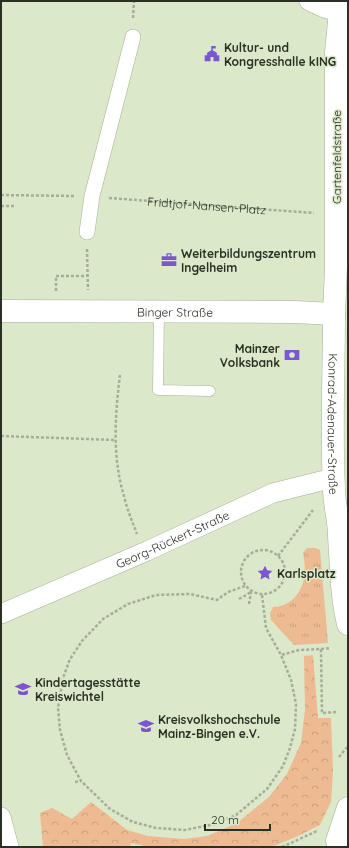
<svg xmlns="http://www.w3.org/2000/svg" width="349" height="848" viewBox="0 0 349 848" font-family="Quicksand,sans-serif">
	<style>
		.grass { fill: url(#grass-tufts) }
		.park { fill: url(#park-crowns) }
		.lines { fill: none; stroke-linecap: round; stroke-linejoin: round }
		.service-casing { stroke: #a5b195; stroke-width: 11 }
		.pedestrian-casing { stroke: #a5b195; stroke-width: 16 }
		.minor-casing { stroke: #a5b195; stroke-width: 20 }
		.tertiary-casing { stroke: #a5b195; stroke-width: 23 }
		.secondary-casing { stroke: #a5b195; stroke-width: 23 }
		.path { stroke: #a5af97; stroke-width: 2.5; stroke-dasharray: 3 2; stroke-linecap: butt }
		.service { stroke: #fff; stroke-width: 10 }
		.pedestrian { stroke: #fff; stroke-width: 15 }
		.minor { stroke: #fff; stroke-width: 19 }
		.tertiary { stroke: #fff; stroke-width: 22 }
		.secondary { stroke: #fff; stroke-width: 22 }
		.labels { text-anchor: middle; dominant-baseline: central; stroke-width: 3; stroke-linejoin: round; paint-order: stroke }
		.poi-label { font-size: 12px; font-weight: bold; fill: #2b3024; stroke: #dbe8ca; text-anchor: start }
		.street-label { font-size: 12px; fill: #2b3024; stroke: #dbe8ca }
	</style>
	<defs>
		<pattern id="grass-tufts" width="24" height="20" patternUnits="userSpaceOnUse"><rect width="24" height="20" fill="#eeba92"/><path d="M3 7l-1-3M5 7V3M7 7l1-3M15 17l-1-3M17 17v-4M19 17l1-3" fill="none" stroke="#cca07e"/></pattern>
		<pattern id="park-crowns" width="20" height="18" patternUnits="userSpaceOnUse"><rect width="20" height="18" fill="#eeba92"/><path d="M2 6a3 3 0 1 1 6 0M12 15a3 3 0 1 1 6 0" fill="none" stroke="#cca07e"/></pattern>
	</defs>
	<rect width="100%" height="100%" fill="#dbe8ca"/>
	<path class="grass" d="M307,548h8l5,2 8,93 -34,2 -23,-25 -1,-6 3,-7c4,0 9,-1 13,-3 19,-10 21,-32 17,-51z"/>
	<path class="park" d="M313,655l5,63h13l2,53 -2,31 -11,23 -24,12 -25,10h-122l-18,-4 -1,4h-87l-3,-34 12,-5 20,11 19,-17 36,28 21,6 36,3 23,-3 30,-13 32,-26 18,-23 14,-31 4,-33 -1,-54z"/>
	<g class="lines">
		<defs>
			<path id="service" d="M159,311l-1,79 52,1"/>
			<path id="pedestrian" d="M87,232l5,-36 41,-159"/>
			<g id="minor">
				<path d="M309,1l15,7 24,6"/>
				<path id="s2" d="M1,614l146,-63 126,-58 60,-15"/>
				<path d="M1,817l8,30"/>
			</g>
			<path id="tertiary" d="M334,314l2,-47v-215l5,-51"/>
			<g id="secondary">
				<path id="s3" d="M1,311l294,1 39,2c0,58 -3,116 0,174 0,16 5,32 5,48 2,30 2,59 9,88"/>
				<path d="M337,841l11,-33"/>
			</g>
		</defs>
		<use href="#service" class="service-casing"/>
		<use href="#pedestrian" class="pedestrian-casing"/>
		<use href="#minor" class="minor-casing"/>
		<use href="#tertiary" class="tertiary-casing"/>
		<use href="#secondary" class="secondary-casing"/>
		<g class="path">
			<path d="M133,18l1,-17"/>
			<path d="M1,195l73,1"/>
			<path id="s1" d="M109,198l205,15"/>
			<path d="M1,206h13"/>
			<path d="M87,249l1,41"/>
			<path d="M56,291v-15h31"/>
			<path d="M120,375c-5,40 -8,82 4,121 3,13 8,25 13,38"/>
			<path d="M1,436l115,4"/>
			<circle cx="263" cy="572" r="22"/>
			<path d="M278,556l35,-46"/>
			<path d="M245,586l-17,6 -11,8 -27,-6 -34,1 -28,9 -25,15 -21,22 -12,18 -7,19 -5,30 2,22 7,25 14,26 29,28 23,13 23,6 29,2 30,-6 21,-9 31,-26 16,-23 7,-18 5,-19 1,-25 -5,-24 -10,-25"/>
			<path d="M262,595l4,33 15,27 18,-5 22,-1 1,64 15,-1"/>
			<path d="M239,599l12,-7"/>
			<path d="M249,604l2,-12"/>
			<path d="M321,649l10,-1"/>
			<path d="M339,757l9,-11"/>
			<path d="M75,782l6,-1"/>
			<path d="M282,847l35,-16"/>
		</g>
		<use href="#service" class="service"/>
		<use href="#pedestrian" class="pedestrian"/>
		<use href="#minor" class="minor"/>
		<use href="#tertiary" class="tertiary"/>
		<use href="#secondary" class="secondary"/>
	</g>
	<defs>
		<symbol id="civic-bare" viewBox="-9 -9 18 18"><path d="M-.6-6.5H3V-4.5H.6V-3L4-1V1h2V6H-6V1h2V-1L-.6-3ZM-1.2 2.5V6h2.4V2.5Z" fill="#7b56d0" stroke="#dbe8ca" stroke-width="2.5" paint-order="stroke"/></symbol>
		<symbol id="office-bare" viewBox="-9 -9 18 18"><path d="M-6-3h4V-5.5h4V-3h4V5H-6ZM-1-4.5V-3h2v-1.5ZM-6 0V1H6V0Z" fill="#7b56d0" stroke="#dbe8ca" stroke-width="2.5" paint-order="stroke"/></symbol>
		<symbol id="bank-bare" viewBox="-9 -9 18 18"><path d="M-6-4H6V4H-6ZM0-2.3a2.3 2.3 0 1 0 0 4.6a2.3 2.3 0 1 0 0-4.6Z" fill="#7b56d0" stroke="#dbe8ca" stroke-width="2.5" paint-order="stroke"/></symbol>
		<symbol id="sight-bare" viewBox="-9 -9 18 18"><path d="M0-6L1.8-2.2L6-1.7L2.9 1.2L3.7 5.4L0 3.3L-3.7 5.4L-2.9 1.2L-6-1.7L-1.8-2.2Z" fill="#7b56d0" stroke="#dbe8ca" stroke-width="2.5" paint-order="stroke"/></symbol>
		<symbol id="school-bare" viewBox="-9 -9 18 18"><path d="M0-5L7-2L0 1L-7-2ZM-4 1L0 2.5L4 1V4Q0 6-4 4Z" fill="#7b56d0" stroke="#dbe8ca" stroke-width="2.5" paint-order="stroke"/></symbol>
		<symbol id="university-bare" viewBox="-9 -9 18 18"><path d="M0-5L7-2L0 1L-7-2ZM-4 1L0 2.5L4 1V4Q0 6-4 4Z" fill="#7b56d0" stroke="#dbe8ca" stroke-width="2.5" paint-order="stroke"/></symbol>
	</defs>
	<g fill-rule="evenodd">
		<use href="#civic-bare" x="201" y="43" width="22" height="22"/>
		<use href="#office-bare" x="158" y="249" width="22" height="22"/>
		<use href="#bank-bare" x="281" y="344" width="22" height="22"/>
		<use href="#sight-bare" x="254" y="562" width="22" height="22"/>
		<use href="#school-bare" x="12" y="678" width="22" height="22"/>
		<use href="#university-bare" x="135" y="715" width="22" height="22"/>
	</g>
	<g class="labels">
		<g class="poi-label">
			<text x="224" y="47">Kultur- und<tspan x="224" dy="14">Kongresshalle kING</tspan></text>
			<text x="181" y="253">Weiterbildungszentrum<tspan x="181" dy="14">Ingelheim</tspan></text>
			<text x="280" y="348" text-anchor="end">Mainzer<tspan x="280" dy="14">Volksbank</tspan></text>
			<text x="277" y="573">Karlsplatz</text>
			<text x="35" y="682">Kindertagesstätte<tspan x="35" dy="14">Kreiswichtel</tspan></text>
			<text x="158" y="719">Kreisvolkshochschule<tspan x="158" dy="14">Mainz-Bingen e.V.</tspan></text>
		</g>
		<g class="street-label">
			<text transform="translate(336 157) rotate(-90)">Gartenfeldstraße</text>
			<text stroke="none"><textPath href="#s1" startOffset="98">Fridtjof-Nansen-Platz</textPath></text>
			<text stroke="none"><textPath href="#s3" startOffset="174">Binger Straße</textPath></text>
			<text stroke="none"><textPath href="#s3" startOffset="443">Konrad-Adenauer-Straße</textPath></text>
			<text stroke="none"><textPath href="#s2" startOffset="187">Georg-Rückert-Straße</textPath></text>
		</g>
	</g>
	<rect width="349" height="848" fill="none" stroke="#2b3024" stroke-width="4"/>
	<path d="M205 824v6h65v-6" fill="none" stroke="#2b3024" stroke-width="2"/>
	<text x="211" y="824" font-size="12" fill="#2b3024" stroke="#dbe8ca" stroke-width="3" paint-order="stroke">20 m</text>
</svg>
